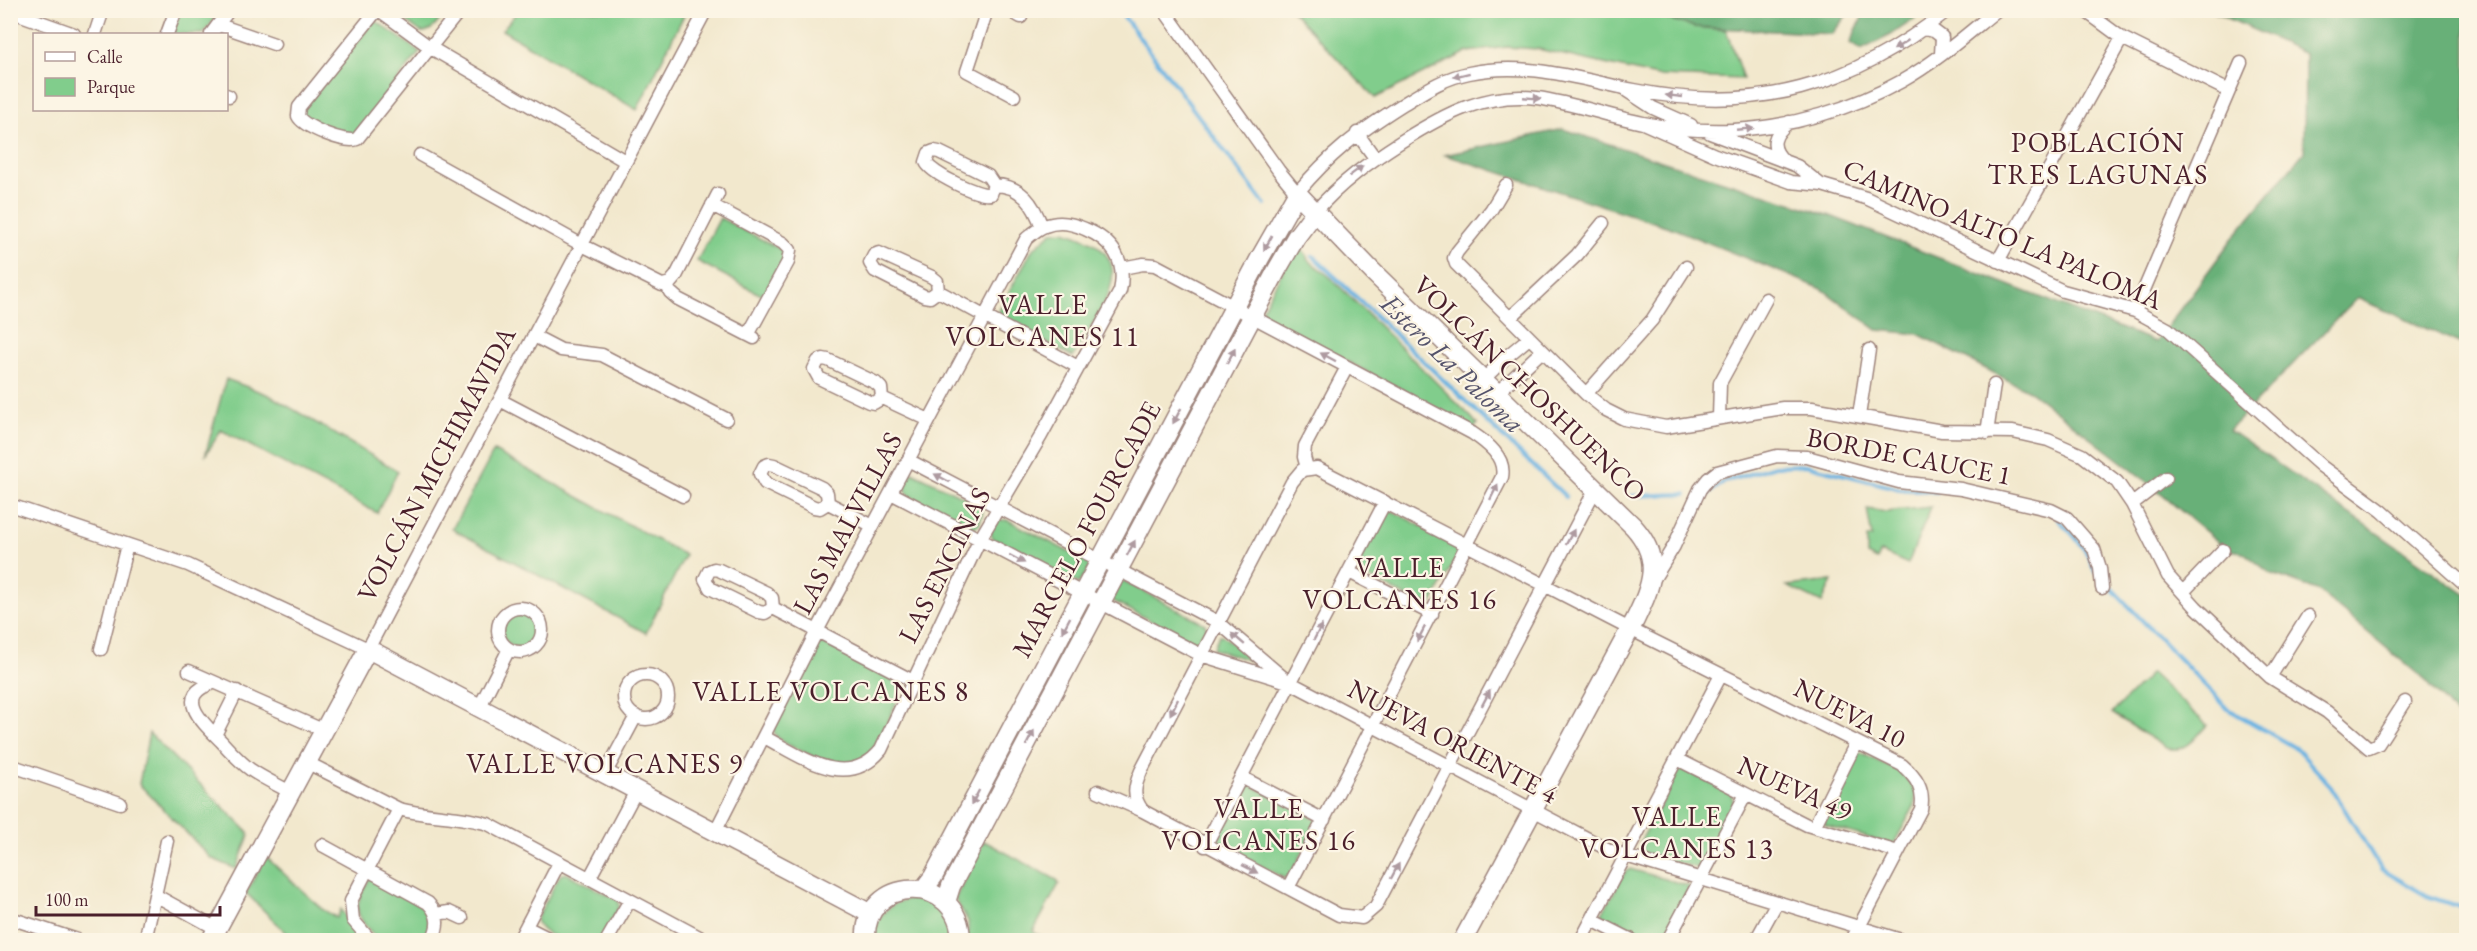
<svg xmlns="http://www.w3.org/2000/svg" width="2477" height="951" viewBox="0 0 2477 951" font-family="'EB Garamond',serif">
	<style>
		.green { fill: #81cd8c; stroke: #66765c; stroke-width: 1.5 }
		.forest { fill: #68b078; stroke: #596852; stroke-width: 1.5 }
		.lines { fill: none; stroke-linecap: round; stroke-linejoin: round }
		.stream { stroke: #6ab3e2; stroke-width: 4 }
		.street-casing { stroke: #9e847c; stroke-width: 15 }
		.secondary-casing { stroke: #9e847c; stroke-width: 21 }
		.street { stroke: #fff; stroke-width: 12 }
		.secondary { stroke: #fff; stroke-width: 18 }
		.oneway { fill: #ae9aa0 }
		.labels { text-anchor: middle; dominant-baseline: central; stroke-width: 4.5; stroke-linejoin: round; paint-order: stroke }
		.street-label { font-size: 27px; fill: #4a1f2b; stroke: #fcf5e5 }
		.neighbourhood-label { font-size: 28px; letter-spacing: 1.5px; fill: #4a1f2b; stroke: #fcf5e5 }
		.water-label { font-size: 28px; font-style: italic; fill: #55536b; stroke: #fcf5e5 }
	</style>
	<rect width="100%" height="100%" fill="#fcf5e5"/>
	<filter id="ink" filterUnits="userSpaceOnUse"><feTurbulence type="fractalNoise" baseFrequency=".0167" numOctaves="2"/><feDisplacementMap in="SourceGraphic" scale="12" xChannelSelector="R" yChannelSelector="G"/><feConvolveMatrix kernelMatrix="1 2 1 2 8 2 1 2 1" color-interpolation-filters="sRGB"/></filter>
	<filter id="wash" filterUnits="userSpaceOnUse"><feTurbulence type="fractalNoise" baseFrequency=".008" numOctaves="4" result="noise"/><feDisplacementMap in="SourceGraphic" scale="24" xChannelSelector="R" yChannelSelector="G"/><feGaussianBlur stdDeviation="1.35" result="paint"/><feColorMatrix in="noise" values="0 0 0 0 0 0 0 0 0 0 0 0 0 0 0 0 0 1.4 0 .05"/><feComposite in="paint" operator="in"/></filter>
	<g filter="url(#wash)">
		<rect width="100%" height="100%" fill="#f2e8cd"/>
		<path class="green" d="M181,11h40l-18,23h-31z
			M392,11h54c-6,8 -13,22 -25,21z
			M518,11v-1l168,1 -49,99 -135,-80z
			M1292,11h346l57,16 31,3 17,49 -86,-3 -119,-27 -31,-2 -40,5 -92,46z
			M376,21l44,31 -67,85 -49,-16 -2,-10 70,-88z
			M720,218l68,35 -23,44 -68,-36z
			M1064,231c86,24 37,76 9,126l-77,-41 36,-66 20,-18z
			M1297,245l10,10v4l23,18 142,141 5,6 -3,5 -210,-112 -2,-8z
			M1237,317l6,3 -125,237h-4l-2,-3z
			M226,379l43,16 129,76 -21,42 -156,-83 -16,26z
			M494,451l191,104 -39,78 -194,-104z
			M912,472l68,33 3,7 -4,13 -8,3 -63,-33 -4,-11z
			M1931,507l-23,57 -27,-12 -4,8 -10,-5v-17l5,-1 -5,-28 19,3z
			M1387,508l75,40 -33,60 -75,-38z
			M997,520h11l76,40 4,3 1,5 -10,15h-2l-84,-44 -3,-8z
			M1124,581l81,43 2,5 -6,13 -6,2 -82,-43 -1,-3 9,-16z
			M1832,581l-10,22 -35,-17z
			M1087,603l4,3 -147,279 -5,-1z
			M502 630a18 18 0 1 1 36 0a18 18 0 1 1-36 0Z
			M1219,635h3l25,21 1,4 -35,-11z
			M820,643l5,1 71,37 4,6v8c-25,54 -31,89 -99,56 -11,-6 -25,-9 -28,-22l43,-83z
			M2151,673l56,52c-11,12 -21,29 -41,23l-54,-35z
			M149,733l99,99 1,4 -13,33 -25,-11 -72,-74z
			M1860,753l40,18 12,14 3,7v13l-22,40 -68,-20 -2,-6 33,-64z
			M1681,768l45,22 5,4 3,10 -32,63 -5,1 -51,-14 -6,-6v-6z
			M1243,781l76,40 -31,59 -76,-39z
			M984,841l73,39 2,4 -26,48 15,8h-80v-19l-13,-22z
			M266,857l56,52 15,9 4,-9 19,31h-66l-48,-47z
			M1630,869l60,17 -25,51c-20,12 -43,-6 -60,-15l-3,-8 23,-42z
			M566,873l52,27 1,7 -18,33c-21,0 -55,4 -65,-20l24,-45z
			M370,877l56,31 5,14 -7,18h-46c-25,-28 -26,-29 -8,-63z
			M915,898c23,4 37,19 36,42h-76c-2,-24 17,-40 40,-42z"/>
		<path class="forest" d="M1638,11l212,-1v1l-18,23 -137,-7z
			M1865,11v-1l61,1 -35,24 -30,15 -11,-7z
			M2212,11h254v335l-109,-48 -128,132 237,165v132l-40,-46 -109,-91 -47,-17 -27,-21 -15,-2 -91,-76 -106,-82 -113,-58 -41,-4 -55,-41 -150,-61 -227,-73 118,-26 265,86 328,127 79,-107 69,-83 1,-99z"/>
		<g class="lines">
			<path class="stream" d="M1119,10l146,195
				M1313,256l253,241
				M1708,494l16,-12 51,-16 31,-1 94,24 37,3
				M1630,496l56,-2
				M2058,519c16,16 29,30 37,52
				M2108,585l120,124 69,40 32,35 52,85 46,27 39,13"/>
		</g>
	</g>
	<g filter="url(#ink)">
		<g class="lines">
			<defs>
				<path id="street" d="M377,10l-78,97 -1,9c5,11 48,28 59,23l103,-129
					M379,10l52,38 194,113
					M987,10l-20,61 47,25
					M1009,10l12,7
					M1164,10l115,161 18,22c34,-40 59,-59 103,-87 23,-14 43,-28 69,-33 58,-12 110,6 165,17 121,25 219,-4 314,-80
					M2084,10l38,28 107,53
					M10,11l64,23
					M219,25l55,19
					M1924,29l10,2 8,6 -1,17
					M95,34l8,-24
					M167,34l9,-24
					M211,34l18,-24
					M1627,91l26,17 38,17
					M226,95l3,1
					M1643,123l72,32 76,27 31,3 44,13 197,93 72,20 33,18 153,137 61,45 84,75
					M1357,133l18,25
					M1710,133l87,33 24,19
					M420,155l160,89 82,41 8,-2 6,-7 42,-82
					M1784,161c-16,-15 -10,-27 5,-39
					M994,185l-3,9c-12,3 -61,-21 -65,-32l3,-9 5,-2 5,1 49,24 6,9c28,0 40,20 48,42
					M1506,185l-15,25 -34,42 -3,6 2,6 130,130 20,16 18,9 42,8 117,-19h29l130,23 71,1 35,8 34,15 35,27 15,22 36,72 28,31 74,70 57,35 42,36 9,-4 27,-42
					M712,205l71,38 7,7 -2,12 -40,73
					M1315,212c25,-29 54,-50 87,-71 43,-27 83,-49 135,-43 36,5 71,18 106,25 29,6 61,8 90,7 58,-3 119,-21 169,-49 34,-19 64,-46 95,-71
					M879,253l53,24 5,4 1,10 -8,6 -6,-1 -49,-25 -5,-8 4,-8z
					M1998,261l124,-223
					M1122,268l21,-4 12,1 317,168c15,10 34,24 30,44l-214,411
					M667,285l3,7 8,7 76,39
					M938,291l140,76
					M2135,311l106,-248
					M1510,318l67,-63 26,-32
					M534,336l27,14 41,5 124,64
					M1483,380l23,-23 23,-19
					M1496,394l46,-43
					M1586,394l66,-74 34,-53
					M882,398l-8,5 -5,-1 -50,-24 -5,-9 4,-8 5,-2 5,1 48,23 5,5 1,10 47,22
					M500,400l183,96
					M1859,416l10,-66
					M1719,418l1,-35 46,-84
					M1987,433l7,-48
					M908,460l310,162 67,57
					M1307,468l-3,-11 1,-11 42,-79
					M891,493l310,162 90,28 322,169 288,88
					M828,503l-8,5 -6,-1 -49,-24 -5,-9 4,-8 5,-2 5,1 48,23 5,5 1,10 45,23
					M2132,504l34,-26
					M10,505l178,60 180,84 338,-639
					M1349,572l83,42
					M1653,580l21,-34 26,-57 8,-10 9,-7 60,-16 30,1 92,25 62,7 90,21 16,8 27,31 6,19 2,20
					M2183,592l40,-42
					M498 630a22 22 0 1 1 44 0a22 22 0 1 1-44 0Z
					M773,608l-8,5 -6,-1 -49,-24 -5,-9 4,-8 5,-2 5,1 48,23 5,5 1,10 140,73
					M101,649l26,-104
					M189,671l136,60
					M624 697a22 22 0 1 1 44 0a22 22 0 1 1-44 0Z
					M2270,677l38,-61
					M213,683c-41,13 -9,41 8,58 9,10 19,21 30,29 13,9 27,15 41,23
					M479,708l30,-59
					M215,735l22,-44
					M1677,759l130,66 91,27
					M308,763l91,46c29,8 60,6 89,15l217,116
					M10,765l110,38
					M605,774l31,-58
					M1241,777l83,43
					M1098,791l45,20 196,104 23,3 14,-12 219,-416
					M1143,811c-11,-14 -9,-24 -2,-40l151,-289 10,-12 15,-2 313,161 272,136c14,12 23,25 19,44l-69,131
					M1814,827l42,-84
					M715,832l102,-201 209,-392c6,-5 11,-10 19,-13 14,-6 27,-3 40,3 27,11 42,32 35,62l-79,145 -61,103 -99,211c-34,42 -80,6 -117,-13
					M322,845l106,58c12,12 11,24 4,37
					M1205,846l180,-344
					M589,879l47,-88
					M155,895l62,34
					M436,914l13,-2 13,6
					M10,918l67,22
					M1592,920l40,20
					M526,927l26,13
					M146,936l21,-95
					M370,940l-17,-20 -2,-19 48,-92
					M519,940l40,-77
					M607,940l23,-40
					M1581,940l140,-265
					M1668,940l78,-146
					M1756,940l21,-38"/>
				<path id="secondary" d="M923,890l10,-13 327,-619 37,-65 76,79 260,254c30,33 19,59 2,94l-172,320
					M946,902l5,-16 327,-618 18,-31 19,-25
					M211,940l157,-291 503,265
					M866,940c-4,-65 94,-69 95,0"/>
			</defs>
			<use href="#street" class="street-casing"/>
			<use href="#secondary" class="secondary-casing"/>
			<use href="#street" class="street"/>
			<use href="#secondary" class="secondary"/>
		</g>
		<defs><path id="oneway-solid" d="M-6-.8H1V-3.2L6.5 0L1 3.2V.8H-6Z" transform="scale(1.5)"/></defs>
		<g class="oneway">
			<use href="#oneway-solid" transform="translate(1901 45) rotate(147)"/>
			<use href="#oneway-solid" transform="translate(1461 75) rotate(166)"/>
			<use href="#oneway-solid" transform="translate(1674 96) rotate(-174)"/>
			<use href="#oneway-solid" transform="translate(1532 98) rotate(5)"/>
			<use href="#oneway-solid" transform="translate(1745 129) rotate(-5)"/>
			<use href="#oneway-solid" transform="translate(1356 171) rotate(-37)"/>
			<use href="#oneway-solid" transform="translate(1268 243) rotate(119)"/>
			<use href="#oneway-solid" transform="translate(1231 356) rotate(-62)"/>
			<use href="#oneway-solid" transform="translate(1328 357) rotate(-152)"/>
			<use href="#oneway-solid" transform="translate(1177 416) rotate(118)"/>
			<use href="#oneway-solid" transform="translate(942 478) rotate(-152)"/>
			<use href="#oneway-solid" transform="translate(1494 492) rotate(-64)"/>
			<use href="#oneway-solid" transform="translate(1570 537) rotate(-62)"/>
			<use href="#oneway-solid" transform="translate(1131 548) rotate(-62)"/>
			<use href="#oneway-solid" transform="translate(1017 559) rotate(28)"/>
			<use href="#oneway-solid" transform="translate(1066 625) rotate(118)"/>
			<use href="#oneway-solid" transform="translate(1318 632) rotate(-62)"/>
			<use href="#oneway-solid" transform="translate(1421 634) rotate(118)"/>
			<use href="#oneway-solid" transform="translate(1238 639) rotate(-139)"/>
			<use href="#oneway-solid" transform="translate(1486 698) rotate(-62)"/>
			<use href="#oneway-solid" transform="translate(1174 707) rotate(117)"/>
			<use href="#oneway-solid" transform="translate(1030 738) rotate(-62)"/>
			<use href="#oneway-solid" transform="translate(975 798) rotate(118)"/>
			<use href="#oneway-solid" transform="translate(1250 869) rotate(27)"/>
			<use href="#oneway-solid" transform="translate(1395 871) rotate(-62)"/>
		</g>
	</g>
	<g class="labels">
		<g class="street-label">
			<text transform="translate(2003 234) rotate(23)">CAMINO ALTO LA PALOMA</text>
			<text transform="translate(1530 388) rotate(44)">VOLCÁN CHOSHUENCO</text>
			<text transform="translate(1909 456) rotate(11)">BORDE CAUCE 1</text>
			<text transform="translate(436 464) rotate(-62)">VOLCÁN MICHIMAVIDA</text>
			<text transform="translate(847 523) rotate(-62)">LAS MALVILLAS</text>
			<text transform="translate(1086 529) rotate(-62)">MARCELO FOURCADE</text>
			<text transform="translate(944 565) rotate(-63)">LAS ENCINAS</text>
			<text transform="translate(1850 713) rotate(27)">NUEVA 10</text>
			<text transform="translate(1453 741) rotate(28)">NUEVA ORIENTE 4</text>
			<text transform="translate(1795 788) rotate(24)">NUEVA 49</text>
		</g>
		<g class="neighbourhood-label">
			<text x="2098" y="142">POBLACIÓN<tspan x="2098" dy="32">TRES LAGUNAS</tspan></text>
			<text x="1043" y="304">VALLE<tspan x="1043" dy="32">VOLCANES 11</tspan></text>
			<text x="1400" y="567">VALLE<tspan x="1400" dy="32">VOLCANES 16</tspan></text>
			<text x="831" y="691">VALLE VOLCANES 8</text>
			<text x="605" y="763">VALLE VOLCANES 9</text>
			<text x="1259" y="808">VALLE<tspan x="1259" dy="32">VOLCANES 16</tspan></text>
			<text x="1677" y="816">VALLE<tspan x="1677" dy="32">VOLCANES 13</tspan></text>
		</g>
		<g class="water-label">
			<text transform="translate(1453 363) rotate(44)">Estero La Paloma</text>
		</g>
	</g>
	<rect width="2477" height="951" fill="none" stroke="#fcf5e5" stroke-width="36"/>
	<rect x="33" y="33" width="195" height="78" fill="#fcf5e5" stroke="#b59f9b" stroke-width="1.5"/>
	<rect x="45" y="52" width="30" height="9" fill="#ffffff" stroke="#b59f9b" stroke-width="1.5"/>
	<text x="87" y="63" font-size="18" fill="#4a1f2b">Calle</text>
	<rect x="45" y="78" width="30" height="18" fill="#81cd8c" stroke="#b59f9b" stroke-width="1.5"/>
	<text x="87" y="93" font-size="18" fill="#4a1f2b">Parque</text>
	<path d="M36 906v9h184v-9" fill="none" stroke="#4a1f2b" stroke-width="3"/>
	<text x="45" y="906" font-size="18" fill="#4a1f2b" stroke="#fcf5e5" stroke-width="4.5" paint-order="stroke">100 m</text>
</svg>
